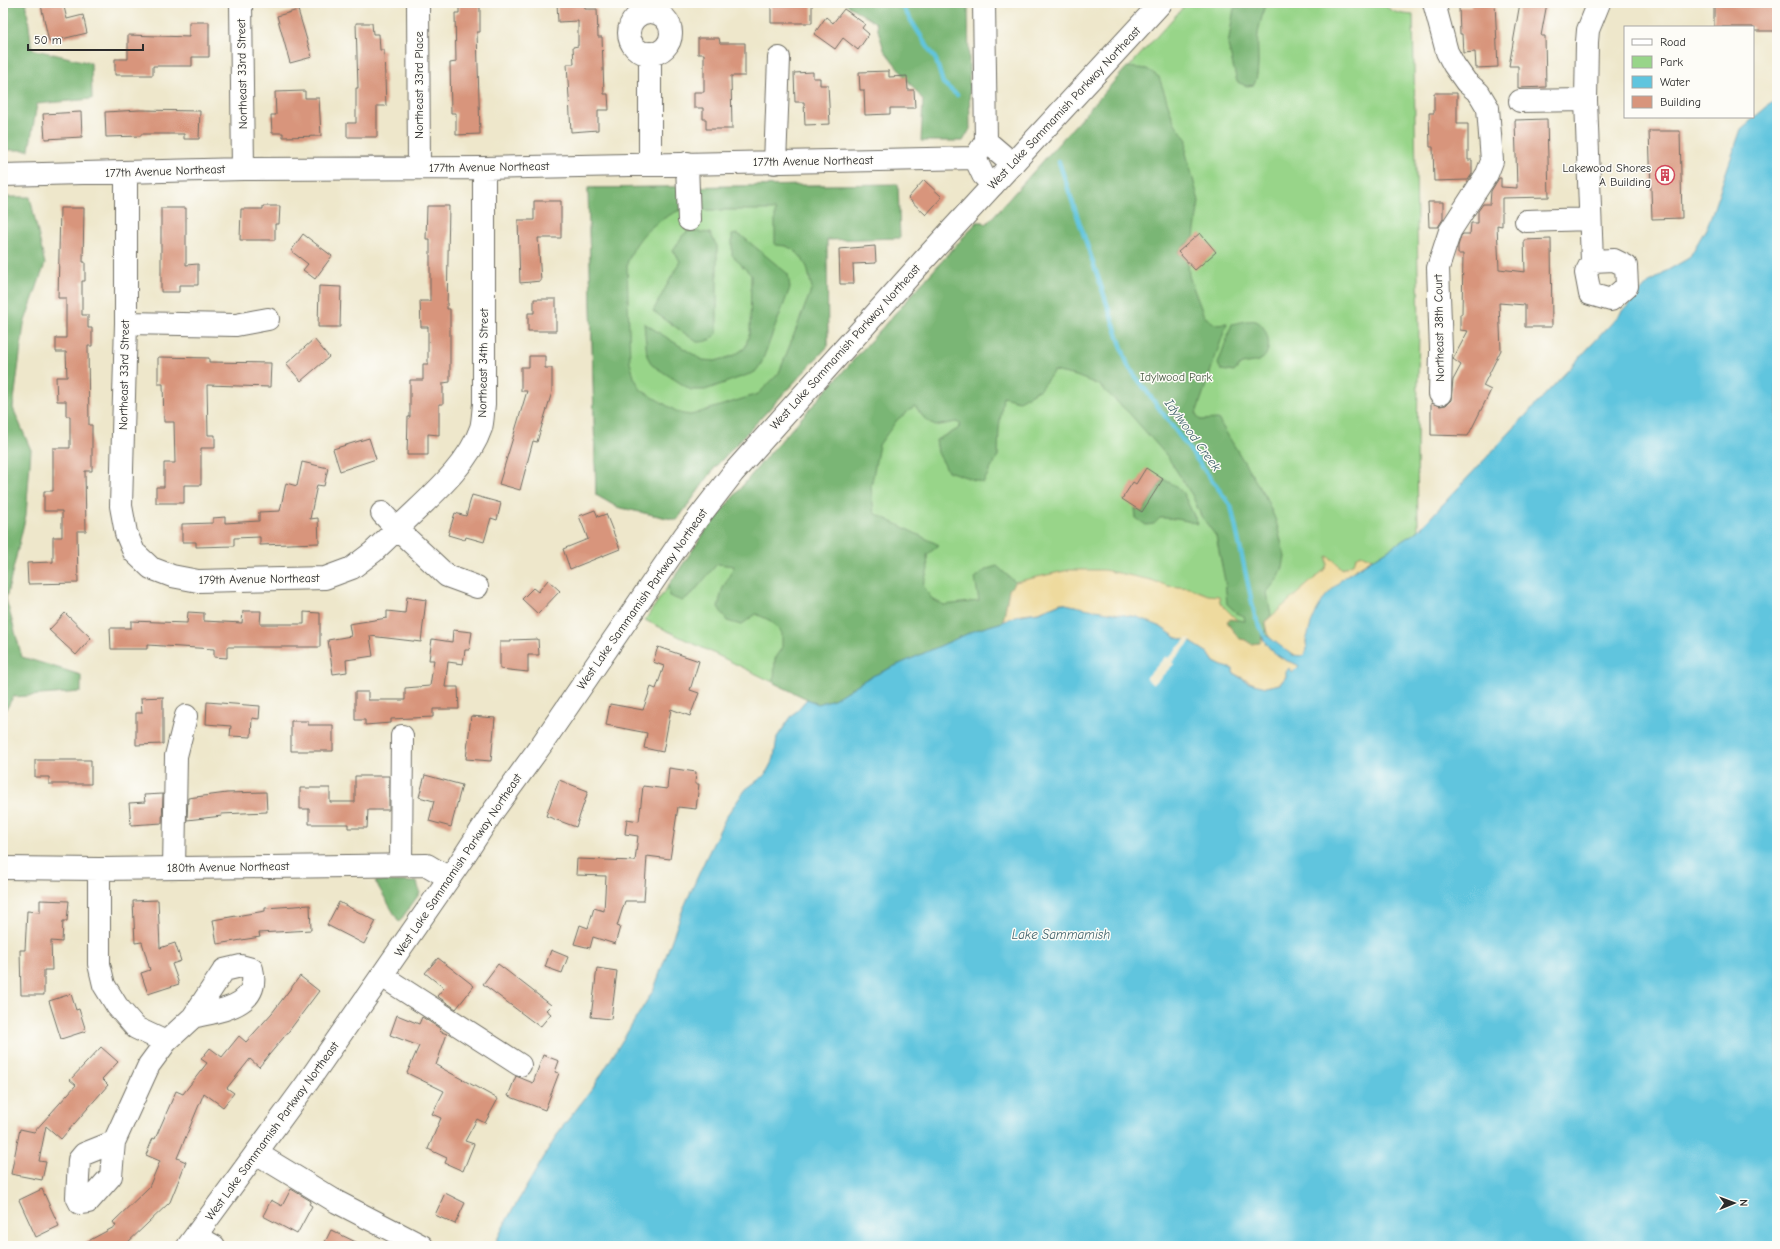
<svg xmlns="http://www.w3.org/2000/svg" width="1780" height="1249" viewBox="0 0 1780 1249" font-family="'Comic Neue',sans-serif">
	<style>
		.green { fill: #98d589; stroke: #62805a }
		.forest { fill: #7ab675; stroke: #527050; fill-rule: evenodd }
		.sand { fill: #eeda9e; stroke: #8c8264 }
		.water { fill: #60c5de; stroke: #467884 }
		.pier { fill: #eee7cb }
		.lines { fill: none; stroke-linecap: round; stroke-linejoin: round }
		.stream { stroke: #60c5de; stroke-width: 4.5 }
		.building { fill: #d8957c }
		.minor-casing { stroke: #6f6d63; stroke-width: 24 }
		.major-casing { stroke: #6f6d63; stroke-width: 24 }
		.minor { stroke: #fff; stroke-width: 22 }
		.major { stroke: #fff; stroke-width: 22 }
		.labels { text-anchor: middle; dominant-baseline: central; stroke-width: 3; stroke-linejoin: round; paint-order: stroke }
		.street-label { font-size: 12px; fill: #2b2b2b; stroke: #fdfcf7 }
		.poi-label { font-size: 12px; fill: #2b2b2b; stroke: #fdfcf7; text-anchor: end }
		.park-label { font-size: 12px; fill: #4c5e47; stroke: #fdfcf7 }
		.water-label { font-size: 13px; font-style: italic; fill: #3e616a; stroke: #fdfcf7 }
	</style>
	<rect width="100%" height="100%" fill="#fdfcf7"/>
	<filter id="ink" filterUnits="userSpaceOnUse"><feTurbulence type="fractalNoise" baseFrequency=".025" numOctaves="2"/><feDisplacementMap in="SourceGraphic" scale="8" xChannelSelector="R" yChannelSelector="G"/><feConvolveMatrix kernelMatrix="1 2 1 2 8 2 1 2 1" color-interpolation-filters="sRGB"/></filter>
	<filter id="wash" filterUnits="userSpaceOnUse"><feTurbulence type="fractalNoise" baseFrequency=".012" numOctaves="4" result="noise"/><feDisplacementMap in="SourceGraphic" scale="16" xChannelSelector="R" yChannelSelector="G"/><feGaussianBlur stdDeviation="0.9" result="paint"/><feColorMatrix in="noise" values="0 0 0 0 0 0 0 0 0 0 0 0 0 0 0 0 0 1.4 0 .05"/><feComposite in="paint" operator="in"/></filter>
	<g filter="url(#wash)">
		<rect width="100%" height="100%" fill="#eee7cb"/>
		<path class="green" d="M1187,3h197c5,10 18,11 29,12l6,312 -2,112 1,92 -74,46 -38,64 -303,-19 -185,82 -173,-84 62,-91 56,-68 214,-239h6l3,2 6,-6z
			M825,185l3,161 -112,120 -39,54 -60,-13 -21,-12 -8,-307z"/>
		<path class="forest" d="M3,3h23l6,46 59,14 1,36 -55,5 -8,46h-26z
			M844,3h124l2,126 -7,12h-42l2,-41 -39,-50 -8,-27z
			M1239,3h26c-1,9 -4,16 -6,25 -4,19 3,38 -5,57l-7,1 -10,-4 -9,-37 6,-37 6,-1z
			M1127,67l20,2 12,8 15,45 13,18 -1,13 13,48 -5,36 -16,15 10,11 1,13 15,40 11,8 12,-1 -31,91 4,6 18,-1 48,79 10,23 9,36 -2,10 -4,10 -12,15 4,23 -6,7 1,11 -5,-2 1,7 -2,5 -9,1 -6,-4 -5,-1 -10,-12 -3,-6 4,-2 14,2 -1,-5 -7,-3 -10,-9 -2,-23 -9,-45 -15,-20 -9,-21 -25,-39 -38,-43 -30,-28 -23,-9 -22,-5 -14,18 -21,12 -16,-4 -4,32 -1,27 -15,27 -35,-12 -10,-18 -2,-13 22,-11 3,-5 -5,-2 -21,4 -11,-8 -9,-12 -18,14 -18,25 -8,42 3,26 65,32 -12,10 1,14 -5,16 9,14 12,6 35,-4 -4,-23 12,-9 10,-3 18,16 -6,8 -6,32 -27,8 -108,48 -34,21 -16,5 -44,-21 1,-24 7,-10v-16l-11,-12 -15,-7 -15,11 -14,-4 -9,-14 4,-17 12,-24 -17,-2 -25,30 -10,7 -13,-5 -1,-10 39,-57 56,-68 214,-239h6l3,2 6,-6z
			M898,184l2,54 -73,2 1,106 -112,120 -39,54 -60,-13 -21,-12 -8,-307zM680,210h95v35l11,1 8,4 7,7 6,10 5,21 -33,85 -21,21 -67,21 -8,-1 -7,-3 -35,-21 -7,-13 -4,-15 -3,-98c10,-29 27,-42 53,-54z
			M3,197h27l15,67 -21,60 -11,84 18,42 -5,65 -20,84 16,58 59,18v17l-68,5 -10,18z
			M689,231l21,2 7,13v88c-6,6 -11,8 -20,8l-44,-31 27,-50 -7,-11 10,-15z
			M737,234l6,3 45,37 2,14 -29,76 -6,8 -5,2 -45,16h-14l-39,-25 -5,-9 -3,-33 58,37 13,1 18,-5 12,-8 5,-16 1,-57 -19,-20v-20z
			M1246,321c3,0 7,-1 10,0 12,5 18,30 6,38 -5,4 -16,3 -22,6l-6,7 -13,-2 -3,-6 14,-40z
			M1163,479l13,7 7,7 15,31c-13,-4 -24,-6 -38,-6l-6,6 -8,1 -10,-7 -1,-10 8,4z
			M375,881l42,1 3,11 -21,29z"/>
		<path class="sand" d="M1361,554l11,5 -28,18 -38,64 1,9 -4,6c-13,1 -28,-10 -35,-21 -2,-4 -2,-9 -3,-13l59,-52 3,-5v-9l8,5 7,8 12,-6 2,-6z
			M1069,570h35l47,10 17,6 22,2 18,7 11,1 1,7 17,17 -6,-1 -4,2 3,6 10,12 5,1 6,4 9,-1 2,-5c6,9 14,17 23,22 5,2 10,3 14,6l-5,6 -7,3 -7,9 -14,3 -10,-2 -23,-12v-4l-11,-3 -8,-4 -6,-9 -19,-12 -12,-3 -18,-12 -98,-23 -22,9 -17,2 -19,8 6,-32 6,-8z"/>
		<path class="water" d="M1777,98v1148h-1283l12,-25 54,-91 33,-42 61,-99 29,-80 23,-51 21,-43 19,-26 19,-14 9,-17 3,-21 14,-20 16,-18 11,5 16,-5 34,-21 108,-48 27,-8 12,-6 24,-4 22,-9 28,6 48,8 22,9 18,12 12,3 19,12 6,9 8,4 11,3v4l16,10 17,4 14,-3 6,-7v-5l3,-4 3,5 7,-7c-4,-3 -10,-4 -14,-6 -12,-7 -22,-16 -24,-29l31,24 11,1 4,-6 -1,-9 5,-17 6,-14 8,-13 19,-20 74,-46 232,-249 13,-9 26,-15 19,-33 33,-96z"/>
		<path class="pier" d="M1187,638l5,2 -20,22 2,2 -21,21 -7,-7 20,-22 2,2z"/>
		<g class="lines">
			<path class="stream" d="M900,3l36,57 7,23 14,12
				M1059,162l69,204 103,140 24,110 9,19"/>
		</g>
		<g id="blocks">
			<path class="building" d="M51,3h12l4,16 16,-4 4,18 -38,9 -8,-37z
				M459,3h21v29h-3l3,102 -24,1v-22h-5l-1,-50 6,-1 -1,-49h4z
				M557,3h27l1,6h12l1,28h4l2,57h4l1,16h-11v20l-27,2 -4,-68h7l-1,-17 5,-1v-25l-20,1z
				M778,3h34v20h-41v-19z
				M1471,3h24l3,64 -22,1 -1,-16 -12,1 -1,-19h-2l-1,-27h12z
				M1520,3h27l-6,33h4l1,51 -28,1v-22h-9z
				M1714,3h63v28h-24v-4h-39z
				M844,9l21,15 -3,4 7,6 -11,16 -15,-12 -8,11 -21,-15 12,-17 7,6z
				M298,10l14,47 -22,6 -13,-47z
				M189,22h20v35h-17v9h-39v9h-38v-16h13v-24l61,2z
				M356,23h16l1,11h6l1,16h4l2,56h-9v31h-30v-14h9v-35h2z
				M698,38h21l1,5h25v33h-14l1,53h-26v-10h-3v-11h-9v-16h10v-38h-6z
				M889,71v6l18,-1 1,14h6l1,18h-25v6l-25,1 -1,-25h-4l-1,-18z
				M813,72v6h7v7h8l2,39 -25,1 -1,-23h-9l-1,-29z
				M305,91v7h14l2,38 -38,1v-4h-11l-1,-18h5l-1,-23z
				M1434,93h23v31h11v36h4v14l-4,6 -34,1 -1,-34h-3l-1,-34h5z
				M140,110l60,1 -1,28h-15v-5h-43v2l-35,1 -1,-25z
				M81,112l1,25 -37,2 -2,-25z
				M1547,119l2,78 -47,1v28l-5,-1 2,44 26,3 -1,-32 27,-1 1,88h-27v-22l-26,-2 2,47 -18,36 8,4 -23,46 -37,-1v-32l9,3 6,-1 5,-5 2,-20 8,-15 -8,-6 15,-28 -8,-1v-16h2l1,-60h-5v-8l3,-10 2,-2h7l1,-11h7v-12l5,-7h7l1,-13 8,-13h2v9l16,1 -2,-68z
				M1649,131h31l2,87 -30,1z
				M924,180l18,17 -16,18 -18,-17z
				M534,201h27v37h-23l3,43 -21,2 -2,-63h16z
				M1428,202h15v17l-5,8h-9z
				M263,206h17l-1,18h-4v16h-35l1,-31h22z
				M427,206h22l-2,103h3v73l-7,1v21h-4v31l-11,-1v21h-21l1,-38h2v-37h13v-16h5v-37h-7l-1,-26h10v-62h-4z
				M60,208h24l-1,54h2v19h-3v34h6v13h4v18h-4l1,79h3v46h-7l1,60h-9l1,52 -50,1 -1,-21 26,-1v-25h9v-26h-18v-20h9v-43h17v-32h-4v-15h-9l-1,-24h11l-1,-25h-10v-14h10v-40h-8z
				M161,208h25v57l12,-1v21h-19v7h-18z
				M1200,233l16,19 -21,18 -17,-18z
				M303,234l29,22 -17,23 -12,-9 5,-6 -17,-13z
				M875,246l1,17 -23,1 1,20h-14l-1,-35z
				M319,286l22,1 -1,40h-22z
				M534,299h22v32h-28v-18h6z
				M314,339l15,18 -28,24 -15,-17z
				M529,356h16v12h7v24l-15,50 -4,-1 -13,49 -21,-6 28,-93h-6v-24h8z
				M158,357l51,1v4l62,1 -1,24 -63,-2 1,50h7v13h-14v37h-17v18h-28v-16h8v-24h11l-1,-41h-10l-1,-38h-5z
				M369,438l7,21 -36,12 -7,-22z
				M302,462l26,6 -4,18 -7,-1 -7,34 8,-1 1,25 -59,2v-8l-26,1v8l-38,1v-5h-14v-18l31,-1v-5l12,-1v6l34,-2v-9l21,-1 6,-28 11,3z
				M1146,468l17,11 -21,33 -20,-13 11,-17 3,2z
				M472,495l29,8 -4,17 -6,-2 -7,24 -18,-5 -1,3 -17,-5 7,-22 11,3z
				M595,510l3,7 8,-3 14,35 -50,20 -7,-20 25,-10 -9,-23z
				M548,580l12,11 -22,23 -16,-15 11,-11 5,4z
				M407,597l19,3 -5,42 -51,-6 3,20 -27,4 1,12 -14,2 -5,-34 23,-4 -2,-12 38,-6v-7l18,2z
				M243,611h18l-1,13h44v-12l16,1v34h-93v11l-13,-1v-8l-67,-4v4h-36l-1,-21h21v-7l56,2 1,-11 16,1v8l38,2z
				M65,613l26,25 -15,17 -27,-25z
				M453,630l19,2 -3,18h-4l-2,14 -15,-2 -3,25h13l1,22h-26v8l-42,2v4l-26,2v-5h-10v-28h13v8h37v-12l25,-2 4,-26h-5l3,-21 20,3z
				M538,639l1,16h-11v17l-28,-3v-27h11v-2z
				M658,647l41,14 -9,29 9,3 -9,23 -19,-7 -8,43 -19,-4 3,-15 -41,-8 4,-21 33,6 8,-23 5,2 8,-23 -11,-4z
				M163,697v47l-27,1v-32h6l-1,-15z
				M207,702l53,4 -1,13 -7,-1 -1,19 -21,-1 1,-10 -25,-2z
				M471,716l24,2 -4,43 -25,-2z
				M291,721h17v4h25v26h-42z
				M35,760h56v24h-42v-7h-14z
				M669,768l27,4 -1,12h4l-3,25 -18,-2 -8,52 -23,-3 -3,45h-19l-8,25 3,1 -5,17 -22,-7 -3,11 -16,-4 6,-19 8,3 6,-20 10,3 2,-35 -30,-1 1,-16 58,2 3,-25 -13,-2 2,-15 12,2 4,-35 24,3z
				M425,775l37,10 -11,42 -22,-6 5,-20 -15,-4z
				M355,776h34v34h-21l-1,18h-19v-4h-39v-15h-9v-21h30v14h25z
				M559,780l29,11 -12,36 -30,-11z
				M266,792l1,20 -46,2 1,2 -35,4 1,-22 39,-5z
				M163,794l-1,29 -31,2 -2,-22 16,-1 -1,-7z
				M40,900l29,1 -2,20h-4l-1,21 -11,-1 1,29h-8v25h-23l-1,-45h5l2,-39 13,1z
				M158,900l2,48 15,-5 6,18 -9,3 7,20 -31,10 -7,-21 9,-3 -8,-28 -7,1 -2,-42z
				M339,902l37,19 -12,23 -37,-19z
				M310,905l1,25 -52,3 1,4 -43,7 -4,-24 52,-9v-3z
				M551,950l17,7 -6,16 -17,-6z
				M438,958l36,28 -18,23 -19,-13 7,-8 -19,-15z
				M498,964l53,41 -5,5 5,4 -11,13 -57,-43z
				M597,968l20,3 -6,48 -20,-2z
				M300,976l19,15 -30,40 -30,36 -9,-8 -23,29 7,5 -11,14 -19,-14 -27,65 9,4 -16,40 -46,44h-45l37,-20 -3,-4 36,-35 11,-26 -14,-6 7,-17 2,1 21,-48 7,3 24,-31 -6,-4 9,-11 12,9 17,-21 7,6 26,-29z
				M71,994l5,16 3,-1 7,22 -25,8 -12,-38z
				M397,1015l22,9 3,-7 19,12 -2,2 8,3 -11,31 62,34 -13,24 -8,-4 -12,22 9,3 -11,27 -18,-8 2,-5 -19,-9 13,-31 -9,-4 12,-23 -37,-18 12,-27 -29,-11z
				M101,1047l17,15 -16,17 6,6 -47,54 -15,-13 -7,35 7,1 -4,18 -31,-6 9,-45 14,3 42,-47 -6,-5z
				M543,1055l16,6 -4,11 4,1 -14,37 -37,-14 8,-20 17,7z
				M42,1189l17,37 -23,11 -17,-37z
				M291,1189l20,12 -2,3 3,2 -15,28 -34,-18 8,-16 11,6z
				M445,1193l20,10 -10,21 -20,-9z
				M331,1230l33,16h-41z"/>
		</g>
	</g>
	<g filter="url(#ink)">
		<use href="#blocks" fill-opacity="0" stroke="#6f6d63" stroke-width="1"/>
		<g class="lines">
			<defs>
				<path id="minor" d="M241,3l2,166
					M418,3l1,164
					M1434,3l13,49 7,13 12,17 13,11 9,15 4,53 -5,13 -37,57 -12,37 3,82 -1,44
					M629 33a21 21 0 1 1 42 0a21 21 0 1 1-42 0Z
					M650,53v111
					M1520,101l66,-1
					M986,141l27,23
					M975,158l11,-17 -2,-138
					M975,158l8,17 10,10
					M687,163l2,57
					M775,163l4,-105
					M126,173v150l-5,183 5,27 8,19 17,16 21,8 26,5 127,-3 27,-10 21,-16 24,-23 50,47 30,11
					M3,175l240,-6 241,-1 491,-10
					M1526,221l64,-2
					M1592,261l22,-1 12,6 1,20 -16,14 -21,-6 -4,-21 6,-12 -6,-161 1,-58 1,-12 11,-27
					M126,323l110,2 32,-6
					M382,513l15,16c28,-28 71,-62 84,-101 2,-7 2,-17 3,-24v-236
					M401,865l1,-129
					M3,868l96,1 328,-4 22,13
					M174,868l2,-112 10,-40
					M99,869v95l5,21 13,21 19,22 30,14
					M382,976l138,89
					M114,1142l-3,34 -23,26 -8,1 -3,-6 2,-37 5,-6 30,-12 35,-77 17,-23 27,-25 31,-47 17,-4 11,3c9,38 -32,41 -59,48
					M256,1153l81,49 85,44
					M196,1236l18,10"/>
				<path id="major" d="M188,1246l117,-160 154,-222 35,-54 48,-66 143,-209 48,-62 189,-211 239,-259"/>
			</defs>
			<use href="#minor" class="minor-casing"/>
			<use href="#major" class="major-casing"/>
			<use href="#minor" class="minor"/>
			<use href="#major" class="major"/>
		</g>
	</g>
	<defs>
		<symbol id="building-ring" viewBox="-11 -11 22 22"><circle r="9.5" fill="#fdfcf7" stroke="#d1495b" stroke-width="1.5"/><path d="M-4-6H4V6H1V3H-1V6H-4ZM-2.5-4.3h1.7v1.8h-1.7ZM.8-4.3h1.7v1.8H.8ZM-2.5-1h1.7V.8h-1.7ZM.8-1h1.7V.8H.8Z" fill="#d1495b"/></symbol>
	</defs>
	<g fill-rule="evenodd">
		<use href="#building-ring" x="1654" y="164" width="22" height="22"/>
	</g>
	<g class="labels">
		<g class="street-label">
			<text transform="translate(242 74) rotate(-91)">Northeast 33rd Street</text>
			<text transform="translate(419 85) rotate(-90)">Northeast 33rd Place</text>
			<text transform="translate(1064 108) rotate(-47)">West Lake Sammamish Parkway Northeast</text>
			<text transform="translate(813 161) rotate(-1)">177th Avenue Northeast</text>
			<text transform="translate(489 167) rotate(-1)">177th Avenue Northeast</text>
			<text transform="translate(165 171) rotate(-2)">177th Avenue Northeast</text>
			<text transform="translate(1439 328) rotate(-91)">Northeast 38th Court</text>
			<text transform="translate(845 347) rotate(-48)">West Lake Sammamish Parkway Northeast</text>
			<text transform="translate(483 363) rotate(-89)">Northeast 34th Street</text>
			<text transform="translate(124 375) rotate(-89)">Northeast 33rd Street</text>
			<text transform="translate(259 579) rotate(-1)">179th Avenue Northeast</text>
			<text transform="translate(642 599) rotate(-55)">West Lake Sammamish Parkway Northeast</text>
			<text transform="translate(458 865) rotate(-56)">West Lake Sammamish Parkway Northeast</text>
			<text transform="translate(228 867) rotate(-1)">180th Avenue Northeast</text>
			<text transform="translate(272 1131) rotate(-54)">West Lake Sammamish Parkway Northeast</text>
		</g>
		<g class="poi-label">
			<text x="1651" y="168">Lakewood Shores<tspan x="1651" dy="14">A Building</tspan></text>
		</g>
		<g class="park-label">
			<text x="1176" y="377">Idylwood Park</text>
		</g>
		<g class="water-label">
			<text transform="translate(1193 435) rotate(54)">Idylwood Creek</text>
			<text x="1061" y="934">Lake Sammamish</text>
		</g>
	</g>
	<rect width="1780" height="1249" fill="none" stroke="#fdfcf7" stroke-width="16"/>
	<rect x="1624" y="26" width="130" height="92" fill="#fdfcf7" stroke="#a9a8a5"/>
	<rect x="1632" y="39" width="20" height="6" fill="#ffffff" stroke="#a9a8a5"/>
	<text x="1660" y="46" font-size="12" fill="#2b2b2b">Road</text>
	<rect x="1632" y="56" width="20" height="12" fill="#98d589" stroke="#a9a8a5"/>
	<text x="1660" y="66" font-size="12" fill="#2b2b2b">Park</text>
	<rect x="1632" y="76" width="20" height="12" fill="#60c5de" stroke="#a9a8a5"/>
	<text x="1660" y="86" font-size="12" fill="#2b2b2b">Water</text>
	<rect x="1632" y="96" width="20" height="12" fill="#d8957c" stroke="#a9a8a5"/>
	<text x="1660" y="106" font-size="12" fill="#2b2b2b">Building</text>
	<g transform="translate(1734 1203) rotate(89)" stroke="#fdfcf7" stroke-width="3" paint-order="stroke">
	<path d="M0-3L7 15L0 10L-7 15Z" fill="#2b2b2b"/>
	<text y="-6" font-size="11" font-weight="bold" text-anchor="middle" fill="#2b2b2b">N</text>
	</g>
	<path d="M28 44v6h115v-6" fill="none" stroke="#2b2b2b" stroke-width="2"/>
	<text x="34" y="44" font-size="12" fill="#2b2b2b" stroke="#fdfcf7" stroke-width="3" paint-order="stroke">50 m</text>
</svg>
